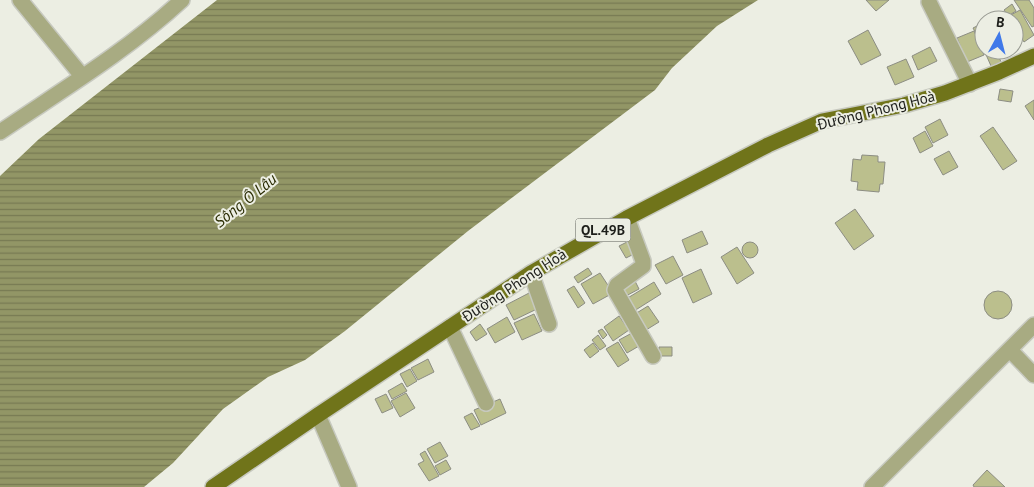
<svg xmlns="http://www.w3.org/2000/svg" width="1034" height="487" viewBox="0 0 1034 487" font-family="'PT Sans',sans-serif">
<defs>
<pattern id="water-rules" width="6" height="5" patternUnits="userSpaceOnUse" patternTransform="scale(1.25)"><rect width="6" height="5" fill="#929666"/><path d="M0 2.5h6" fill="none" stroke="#777a53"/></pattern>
</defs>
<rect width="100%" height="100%" fill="#eceee3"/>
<path fill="url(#water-rules)" d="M217,0H758L717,26L672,68L655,90L468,231L345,331L305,360L268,377L223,409L173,463L144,487H0V176L39,139Z"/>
<path fill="#bbbf8d" stroke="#8c8d83" d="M866,0H889L876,11Z
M1014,0H1029L1034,8V26L1032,27Z
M1012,4L1016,11L1008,16L1004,10Z
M1020,10L1034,35L1024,42L1014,25V20H1011L1009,16Z
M981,24L984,30V39L980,41L973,28Z
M868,30L881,55L861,65L848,41Z
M974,31L984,55L967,62L957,38Z
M930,47L937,61L918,70L912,56Z
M984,50H996L1001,62L991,66Z
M906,59L914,77L895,85L887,67Z
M1000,89L1013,91L1011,102L998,100Z
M1034,100V120L1025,106Z
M940,119L948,135L933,143L925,127Z
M993,127L1017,161L1003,170L980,136Z
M925,131L933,146L920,153L913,138Z
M949,151L958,167L943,175L934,159Z
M862,155L878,156V162H885L883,184H880L879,192L857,190L858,182L851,181L853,159L861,160Z
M855,209L874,236L854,250L835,223Z
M702,231L708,244L687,253L682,240Z
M631,240L638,252L626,258L619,246Z
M742 250a8 8 0 1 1 16 0a8 8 0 1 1-16 0Z
M737,247L754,273L737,284L721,257Z
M673,256L683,275L666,284L655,265Z
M588,268L592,274L578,283L574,277Z
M701,269L712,294L693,303L682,278Z
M600,273L613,293L593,304L581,284Z
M635,281L639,289L624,297L620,290Z
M654,282L661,294L634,311L626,299Z
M574,286L585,303L578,308L567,290Z
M984 305a14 14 0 1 1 28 0a14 14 0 1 1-28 0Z
M531,292L539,308L514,320L506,305Z
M648,306L659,322L646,330L635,314Z
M534,314L542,331L522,340L514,323Z
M619,316L629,330L613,341L604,327Z
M507,317L515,332L495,343L487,329Z
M480,324L487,334L476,341L470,332Z
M602,329L607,335L603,339L598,331Z
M632,333L639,346L627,353L619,340Z
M598,335L606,346L600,350L592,340Z
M618,342L629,360L618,367L606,349Z
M593,343L599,351L590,358L584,350Z
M659,347H672V356H659Z
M428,359L434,372L418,380L411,368Z
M410,369L417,381L407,387L400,374Z
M402,383L407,391L392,399L388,391Z
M406,393L415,408L400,417L391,401Z
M386,394L393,408L382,413L375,399Z
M500,399L506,413L481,425L474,410Z
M472,413L480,426L471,430L464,417Z
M440,442L448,456L435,463L427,449Z
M425,451L439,476L429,481L418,464L424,461L420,454Z
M446,460L451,469L440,475L435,466Z
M987,470L1005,487H974L973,485Z"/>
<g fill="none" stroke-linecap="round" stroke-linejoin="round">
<g stroke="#c7c9bf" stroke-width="18">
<path id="minor" d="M20,0L82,76
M929,2L970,84
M0,132C62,90 127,51 182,0
M627,218L643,261V266L617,285L615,290L653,356
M531,273L549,324
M450,327L486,403
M1010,350L1034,375
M318,415L349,487
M872,487L1034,325"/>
</g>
<g stroke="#c7c9bf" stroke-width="18">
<path id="major" d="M213,487L318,415L531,273L627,218L768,145L822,121L904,105L945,93L999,72L1034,56"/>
</g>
<use href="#minor" stroke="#a8ab82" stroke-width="15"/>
<use href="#major" stroke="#70741a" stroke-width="15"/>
</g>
<g text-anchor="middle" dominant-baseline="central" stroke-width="4" stroke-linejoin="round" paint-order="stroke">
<rect fill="#eceee3" stroke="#5b5c56" stroke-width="1" x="575.5" y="218.5" width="55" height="23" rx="4"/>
<g font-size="14" font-weight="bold" fill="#1d1e1a">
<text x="603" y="230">QL.49B</text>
</g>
<g font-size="15" fill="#1d1e1a" stroke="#eceee3">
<text transform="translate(876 110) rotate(-14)">Đường Phong Hoà</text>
<text transform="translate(514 285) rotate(-33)">Đường Phong Hoà</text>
</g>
<g font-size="16" font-style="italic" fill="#2a2c03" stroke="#eceee3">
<text transform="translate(245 200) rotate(-39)">Sông Ô Lâu</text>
</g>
</g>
<g transform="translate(999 35) rotate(7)"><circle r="24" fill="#eceee3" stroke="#999b93"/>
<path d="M0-4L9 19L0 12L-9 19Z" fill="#4079e9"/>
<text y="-8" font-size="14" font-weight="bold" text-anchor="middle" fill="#1d1e1a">B</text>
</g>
</svg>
